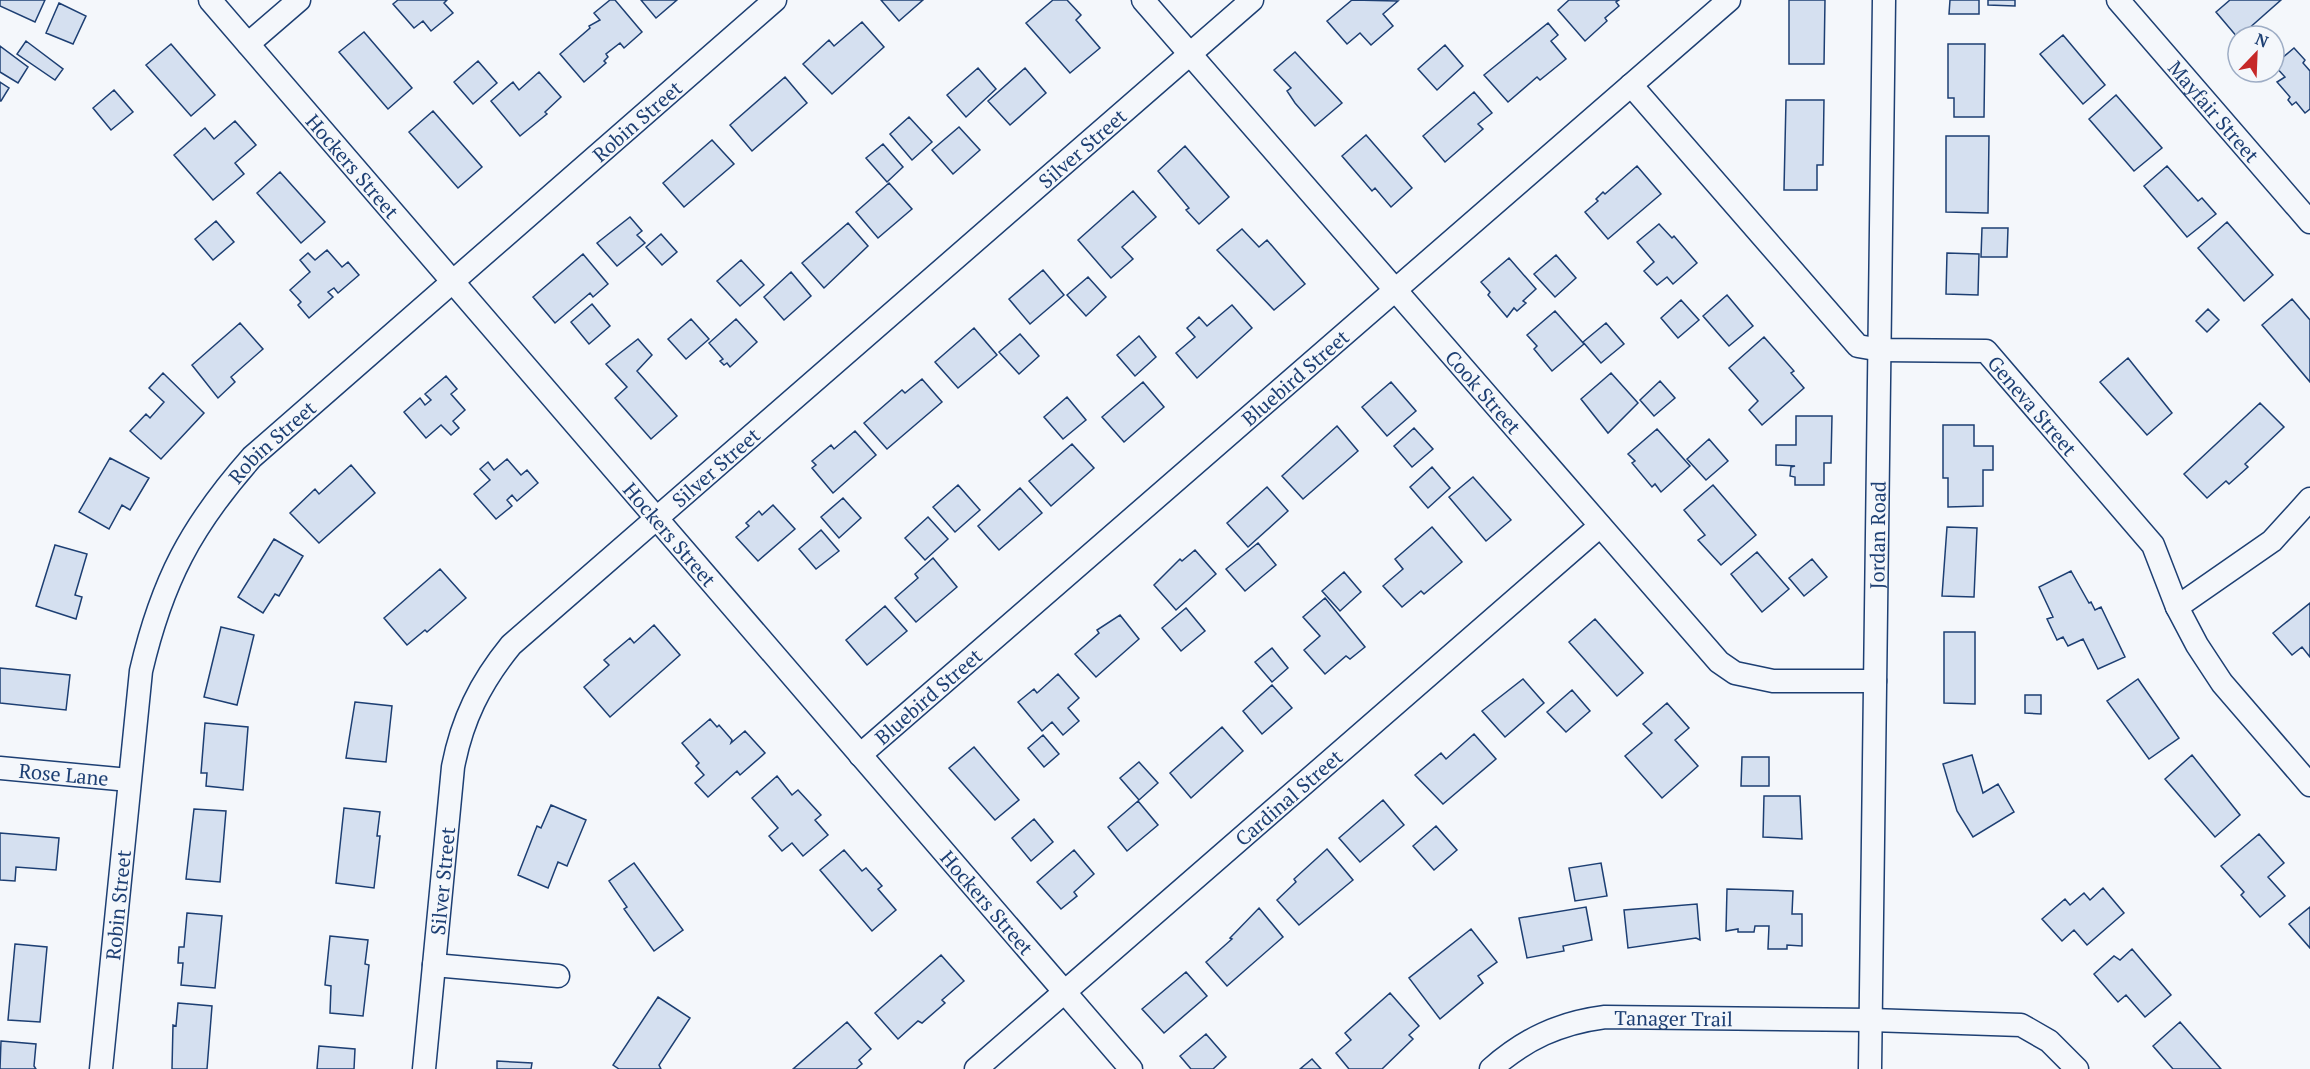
<svg xmlns="http://www.w3.org/2000/svg" width="2310" height="1069" viewBox="0 0 2310 1069" font-family="'PT Serif',serif">
<rect width="100%" height="100%" fill="#f4f7fb"/>
<path fill="#d5e0f0" stroke="#1d3f73" stroke-width="1.5" d="M0,0H45L35,22L0,6Z
M398,0H447L444,3L453,13L431,31L423,21L414,28L393,4Z
M610,0H615L642,32L624,48L620,43L606,54L608,57L604,61L606,63L584,82L560,54L590,28L589,26L600,20L594,13Z
M641,0H677L656,18Z
M881,0H923L899,21Z
M1053,0H1067L1081,15L1076,20L1100,48L1070,73L1026,23Z
M1352,0L1398,1L1383,14L1393,26L1371,45L1360,33L1347,44L1327,21Z
M1569,0H1619L1616,2L1619,6L1605,18L1607,21L1585,41L1558,10Z
M1789,0H1825L1824,64H1789Z
M1950,0H1979V14H1949Z
M1988,0H2015V6L1988,5Z
M2230,0H2281L2238,38L2216,12Z
M59,3L86,16L73,44L46,33Z
M862,22L884,47L832,94L803,64L829,40L834,46Z
M1548,23L1558,35L1551,41L1566,59L1540,80L1537,77L1508,102L1484,75Z
M364,32L412,88L388,109L339,52Z
M2063,35L2105,85L2083,104L2040,54Z
M26,41L63,69L55,80L17,54Z
M171,44L215,95L191,116L146,65Z
M1948,44H1985L1984,117H1954V98H1948Z
M1445,45L1463,66L1437,90L1418,69Z
M0,46L28,67L18,83L0,72Z
M2294,48L2305,60L2303,63L2310,71V109L2305,113L2296,102L2292,105L2288,100L2290,97L2277,82L2285,77L2274,65Z
M1295,52L1342,103L1315,126L1295,103L1287,91L1291,88L1274,70Z
M478,61L497,83L473,104L454,82Z
M978,68L996,89L966,117L947,95Z
M1025,68L1046,93L1010,125L988,101Z
M539,72L561,97L545,112L547,114L520,136L491,101L513,82L519,90Z
M785,77L807,103L752,151L730,125Z
M0,82L9,88L1,101H0Z
M114,90L133,112L111,130L93,108Z
M1474,92L1492,113L1478,124L1483,129L1445,162L1423,136Z
M2116,95L2162,148L2134,171L2089,119Z
M1786,100H1824L1823,165H1817V190H1784Z
M433,111L482,167L458,188L409,132Z
M909,117L932,142L912,160L890,134Z
M235,121L256,145L235,163L244,174L213,200L174,155L205,128L214,139Z
M959,127L980,150L953,174L932,150Z
M1366,135L1412,188L1391,207L1375,188L1372,191L1342,156Z
M1946,136H1989L1988,213L1946,212Z
M712,140L734,164L684,207L663,183Z
M883,144L903,167L887,182L866,158Z
M1185,146L1229,197L1199,224L1186,210L1189,208L1158,171Z
M1637,166L1661,194L1608,239L1585,212L1598,201L1596,199L1603,192L1605,194Z
M2167,166L2198,201L2202,198L2216,214L2187,237L2144,186Z
M280,172L325,222L301,243L257,193Z
M889,183L912,209L878,238L856,212Z
M1133,191L1156,217L1122,247L1133,259L1111,278L1078,240Z
M630,217L642,231L637,235L645,243L617,266L597,243Z
M216,221L234,242L213,260L195,239Z
M2227,222L2273,275L2244,301L2198,248Z
M848,223L868,246L824,288L802,263Z
M1659,224L1672,238L1674,236L1697,263L1673,284L1667,277L1657,285L1644,271L1654,262L1637,242Z
M1982,228H2008L2007,257H1981Z
M1242,229L1259,247L1267,240L1305,284L1274,310L1217,250Z
M661,234L677,252L662,265L646,247Z
M327,250L342,267L348,262L359,275L338,293L334,288L328,292L333,297L309,318L298,305L301,302L290,290L310,272L300,260L308,253L315,260Z
M1947,253L1979,254L1978,295L1946,294Z
M583,254L608,284L593,297L590,293L555,323L533,297Z
M1556,255L1576,278L1555,297L1534,274Z
M1509,258L1536,289L1523,301L1526,303L1517,311L1514,308L1507,317L1488,295L1490,292L1481,282Z
M741,260L764,285L740,306L717,281Z
M1043,270L1064,295L1030,324L1009,299Z
M791,272L811,296L784,320L764,297Z
M1088,277L1106,297L1086,316L1067,295Z
M1727,295L1753,326L1729,346L1703,316Z
M2292,299L2310,320V382L2262,325Z
M1681,300L1699,320L1678,338L1661,318Z
M592,304L610,326L589,344L571,322Z
M1232,305L1252,328L1197,378L1176,353L1195,337L1187,328L1199,317L1207,326Z
M2208,309L2219,320L2207,332L2196,321Z
M1555,311L1584,344L1552,371L1534,349L1537,346L1527,335Z
M691,319L709,339L686,359L668,339Z
M736,319L757,342L730,367L727,363L724,365L720,361L723,359L709,343Z
M240,323L263,349L231,377L235,382L218,398L192,365Z
M1606,323L1624,344L1601,363L1583,342Z
M974,328L997,355L958,388L935,362Z
M1020,334L1039,356L1019,374L999,352Z
M1139,336L1156,357L1135,376L1117,355Z
M1764,337L1794,371L1791,373L1804,388L1762,425L1749,410L1758,401L1729,368Z
M638,339L652,355L637,371L677,416L651,439L615,398L627,387L606,364Z
M2128,358L2172,413L2147,435L2100,382Z
M163,373L204,413L161,459L130,431L146,414L150,418L164,402L149,388Z
M1611,373L1638,403L1608,433L1581,399Z
M446,376L457,389L451,394L465,410L453,421L459,428L451,435L441,425L426,438L404,412L420,398L425,405L431,400L425,394Z
M922,379L942,402L887,449L864,423L902,390L905,393Z
M1660,381L1675,398L1654,416L1640,400Z
M1143,382L1164,407L1124,442L1102,417Z
M1391,382L1416,411L1387,436L1362,407Z
M1067,397L1086,420L1063,439L1044,417Z
M2260,403L2284,427L2245,464L2248,467L2229,484L2226,481L2207,498L2184,474Z
M1796,416H1832L1831,463H1824V485H1795V477L1790,476L1791,467L1795,466L1776,465V445H1796Z
M1943,425H1974V446H1993V470H1983V506L1948,507V478H1943Z
M1337,426L1358,451L1303,499L1282,476Z
M1414,428L1433,449L1412,467L1394,446Z
M1657,429L1690,466L1661,492L1655,484L1652,487L1632,463L1635,461L1628,454Z
M855,431L876,455L833,493L812,468L816,465L812,461L831,445L834,449Z
M1709,439L1728,461L1706,480L1687,459Z
M1072,444L1094,468L1051,506L1029,481Z
M110,458L149,478L130,510L122,505L109,529L79,512Z
M507,459L521,475L527,470L538,483L517,501L512,495L507,500L512,506L496,519L474,494L490,480L480,469L488,462L494,470Z
M351,465L375,493L319,543L290,513L315,489L319,494Z
M1432,467L1450,488L1428,508L1410,487Z
M1473,477L1511,520L1486,541L1449,497Z
M958,485L980,510L955,532L933,507Z
M1713,485L1756,535L1721,565L1698,540L1705,535L1684,510Z
M1267,487L1288,511L1248,547L1227,523Z
M1020,488L1042,513L999,550L978,526Z
M843,498L861,518L839,538L821,517Z
M773,505L795,529L758,561L736,537L749,526L746,523L759,511L762,515Z
M928,517L948,539L925,560L905,538Z
M1432,527L1462,562L1424,594L1421,591L1402,607L1383,586L1403,569L1395,559Z
M1947,527L1977,528L1974,597L1942,596Z
M821,530L839,551L816,569L799,549Z
M274,539L303,556L279,596L275,594L263,613L238,597Z
M1258,543L1276,565L1245,591L1226,569Z
M55,545L87,554L75,595L82,597L76,619L36,606Z
M1195,550L1216,574L1176,610L1154,585L1180,559L1182,561Z
M1757,552L1789,589L1762,612L1731,574Z
M933,558L957,587L916,622L895,598L918,578L915,574Z
M1812,559L1827,577L1804,596L1789,578Z
M440,569L466,598L427,632L425,630L407,645L384,618Z
M2071,571L2089,603L2091,602L2095,610L2101,607L2125,657L2098,669L2083,639L2068,646L2063,637L2057,640L2047,619L2053,617L2039,587Z
M1344,572L1361,592L1340,611L1322,591Z
M1325,598L1365,647L1350,659L1346,656L1325,674L1304,650L1320,636L1303,617Z
M2310,603V657L2302,647L2292,655L2273,633Z
M885,606L907,631L867,665L846,640Z
M1186,608L1205,631L1181,651L1162,628Z
M1120,615L1139,639L1096,677L1075,654L1099,633L1097,630Z
M1595,619L1643,673L1617,696L1569,642Z
M654,625L680,655L610,717L584,687L609,665L604,660L630,638L634,643Z
M221,627L254,635L237,705L204,697Z
M1944,632H1975V704L1944,703Z
M1272,648L1288,668L1272,682L1255,662Z
M0,668L70,675L66,710L0,703Z
M1058,674L1079,698L1068,708L1079,721L1063,735L1052,722L1042,731L1018,702L1034,689L1037,693Z
M1523,679L1544,703L1505,737L1482,711Z
M2138,679L2179,738L2149,759L2107,701Z
M1272,685L1292,708L1262,734L1243,711Z
M1572,690L1590,711L1566,732L1547,712Z
M2025,695H2041V714L2025,713Z
M355,702L392,706L386,762L346,758Z
M1667,703L1689,728L1675,740L1698,766L1662,798L1625,756L1652,733L1643,724Z
M710,719L717,727L719,725L732,740L731,743L745,731L765,753L740,775L737,771L708,797L695,783L704,775L696,766L699,763L682,743Z
M205,723L248,727L243,790L206,786L207,773H201Z
M1222,727L1243,751L1191,798L1170,773Z
M1474,734L1496,759L1443,804L1415,775L1441,753L1446,759Z
M1043,735L1059,754L1044,767L1028,748Z
M974,747L1019,800L995,820L949,768Z
M1972,755L1983,793L1998,784L2014,812L1973,837L1957,811L1943,764Z
M2192,755L2240,815L2215,837L2165,779Z
M1742,757H1769V786H1741Z
M1139,762L1158,783L1139,800L1120,778Z
M777,776L792,795L798,790L821,815L815,820L828,835L803,856L792,843L782,851L769,836L778,828L752,798Z
M1764,796H1800L1802,839L1763,837Z
M1383,800L1404,825L1360,862L1339,838Z
M1138,801L1158,825L1127,851L1108,827Z
M551,805L586,820L567,866L558,862L548,888L518,875L537,826L541,828Z
M344,808L380,812L377,836H380L374,888L336,883Z
M194,809L226,811L220,882L186,879Z
M1034,819L1053,842L1031,861L1012,838Z
M1436,826L1457,850L1434,870L1413,846Z
M0,833L59,838L56,870L16,867L15,881L0,880Z
M2259,834L2284,863L2268,877L2285,896L2260,917L2241,895L2244,892L2221,866Z
M1327,849L1353,880L1299,925L1277,900L1296,882L1294,879Z
M844,850L862,871L866,868L882,886L878,889L896,910L872,931L820,870Z
M1074,850L1094,874L1074,892L1077,896L1061,909L1037,882Z
M634,863L683,930L654,951L624,909L627,907L609,881Z
M1601,863L1607,896L1575,901L1569,868Z
M2103,888L2124,913L2087,945L2074,930L2062,941L2042,919L2065,899L2070,905L2084,893L2090,900Z
M1727,889L1793,891L1792,914H1802V946L1787,945V949H1768L1769,926H1755L1754,932H1738V929L1726,931Z
M1697,904L1700,940L1696,938L1628,948L1624,910Z
M1586,907L1592,940L1563,946L1564,951L1527,958L1519,918Z
M2310,907V948L2289,924Z
M1259,908L1283,937L1227,986L1206,962L1232,939L1230,938Z
M187,913L222,916L215,988L181,985L183,963H178L179,947H184Z
M1471,929L1497,962L1478,976L1483,983L1440,1019L1409,978Z
M330,936L368,940L365,964L369,965L363,1016L330,1013L331,986L325,985Z
M15,944L47,947L40,1022L8,1020Z
M2132,949L2171,995L2145,1017L2126,995L2118,1002L2094,974L2114,956L2120,960Z
M941,955L964,981L942,1000L945,1003L922,1023L918,1021L898,1039L875,1013Z
M1186,972L1207,996L1164,1033L1142,1009Z
M1390,993L1419,1026L1409,1035L1413,1039L1382,1069H1349L1336,1053L1351,1040L1345,1033Z
M658,997L690,1018L659,1065L661,1069H619L613,1065Z
M178,1003L212,1006L207,1069H172L173,1025L176,1026Z
M847,1022L871,1049L859,1060L862,1064L856,1069H793Z
M2180,1022L2221,1069H2173L2153,1046Z
M1206,1034L1226,1057L1213,1069H1191L1180,1056Z
M1,1041L36,1044L34,1066L36,1069H0Z
M319,1046L355,1049L354,1069H317Z
M1312,1059L1321,1069H1300Z
M497,1061L532,1063L531,1069H497Z"/>
<g fill="none" stroke-linecap="round" stroke-linejoin="round">
<g stroke="#1d3f73" stroke-width="25">
<g id="minor">
<path id="s1" d="M210,0L1131,1069"/>
<path id="s2" d="M1143,0L1719,662L1735,673L1773,681H1875"/>
<path id="s3" d="M2118,0L2310,222"/>
<path d="M248,44L299,0"/>
<path id="s4" d="M1631,85L1858,346L1881,350L1986,351L2153,545L2177,607L2197,645L2222,683L2310,785"/>
<path d="M2177,607L2272,541L2310,499"/>
<path id="s5" d="M860,755L1729,0"/>
<path id="s6" d="M0,768L129,780"/>
<path d="M434,965L558,976"/>
<path id="s7" d="M101,1069L141,671C162,581 191,526 252,457L775,0"/>
<path id="s8" d="M424,1069L453,767C462,720 480,683 511,645L1252,0"/>
<path id="s9" d="M976,1069L1600,526"/>
<path id="s10" d="M1491,1069C1525,1039 1559,1023 1605,1017L1871,1020L2021,1025L2049,1041L2077,1069"/>
<path id="s11" d="M1870,1069L1884,0"/>
</g>
</g>
<use href="#minor" stroke="#f4f7fb" stroke-width="22"/>
</g>
<g text-anchor="middle" dominant-baseline="central" stroke-width="4.5" stroke-linejoin="round" paint-order="stroke">
<g font-size="20" fill="#1d3f73" stroke="#f4f7fb">
<text stroke="none"><textPath href="#s3" startOffset="147">Mayfair Street</textPath></text>
<text stroke="none"><textPath href="#s7" startOffset="1155">Robin Street</textPath></text>
<text stroke="none"><textPath href="#s8" startOffset="1197">Silver Street</textPath></text>
<text stroke="none"><textPath href="#s1" startOffset="219">Hockers Street</textPath></text>
<text stroke="none"><textPath href="#s5" startOffset="576">Bluebird Street</textPath></text>
<text stroke="none"><textPath href="#s2" startOffset="519">Cook Street</textPath></text>
<text stroke="none"><textPath href="#s4" startOffset="546">Geneva Street</textPath></text>
<text stroke="none"><textPath href="#s7" startOffset="669">Robin Street</textPath></text>
<text stroke="none"><textPath href="#s8" startOffset="711">Silver Street</textPath></text>
<text stroke="none"><textPath href="#s11" startOffset="534">Jordan Road</textPath></text>
<text stroke="none"><textPath href="#s1" startOffset="705">Hockers Street</textPath></text>
<text stroke="none"><textPath href="#s5" startOffset="90">Bluebird Street</textPath></text>
<text stroke="none"><textPath href="#s6" startOffset="64">Rose Lane</textPath></text>
<text stroke="none"><textPath href="#s9" startOffset="414">Cardinal Street</textPath></text>
<text stroke="none"><textPath href="#s8" startOffset="189">Silver Street</textPath></text>
<text stroke="none"><textPath href="#s1" startOffset="1191">Hockers Street</textPath></text>
<text stroke="none"><textPath href="#s7" startOffset="165">Robin Street</textPath></text>
<text stroke="none"><textPath href="#s10" startOffset="196">Tanager Trail</textPath></text>
</g>
</g>
<g transform="translate(2256 54) rotate(23)"><circle r="28" fill="#f4f7fb" stroke="#9eadc5" stroke-width="1.5"/>
<path d="M0-4.5L10 22L0 15L-10 22Z" fill="#c62828"/>
<text y="-9" font-size="16" font-weight="bold" text-anchor="middle" fill="#1d3f73">N</text>
</g>
</svg>
